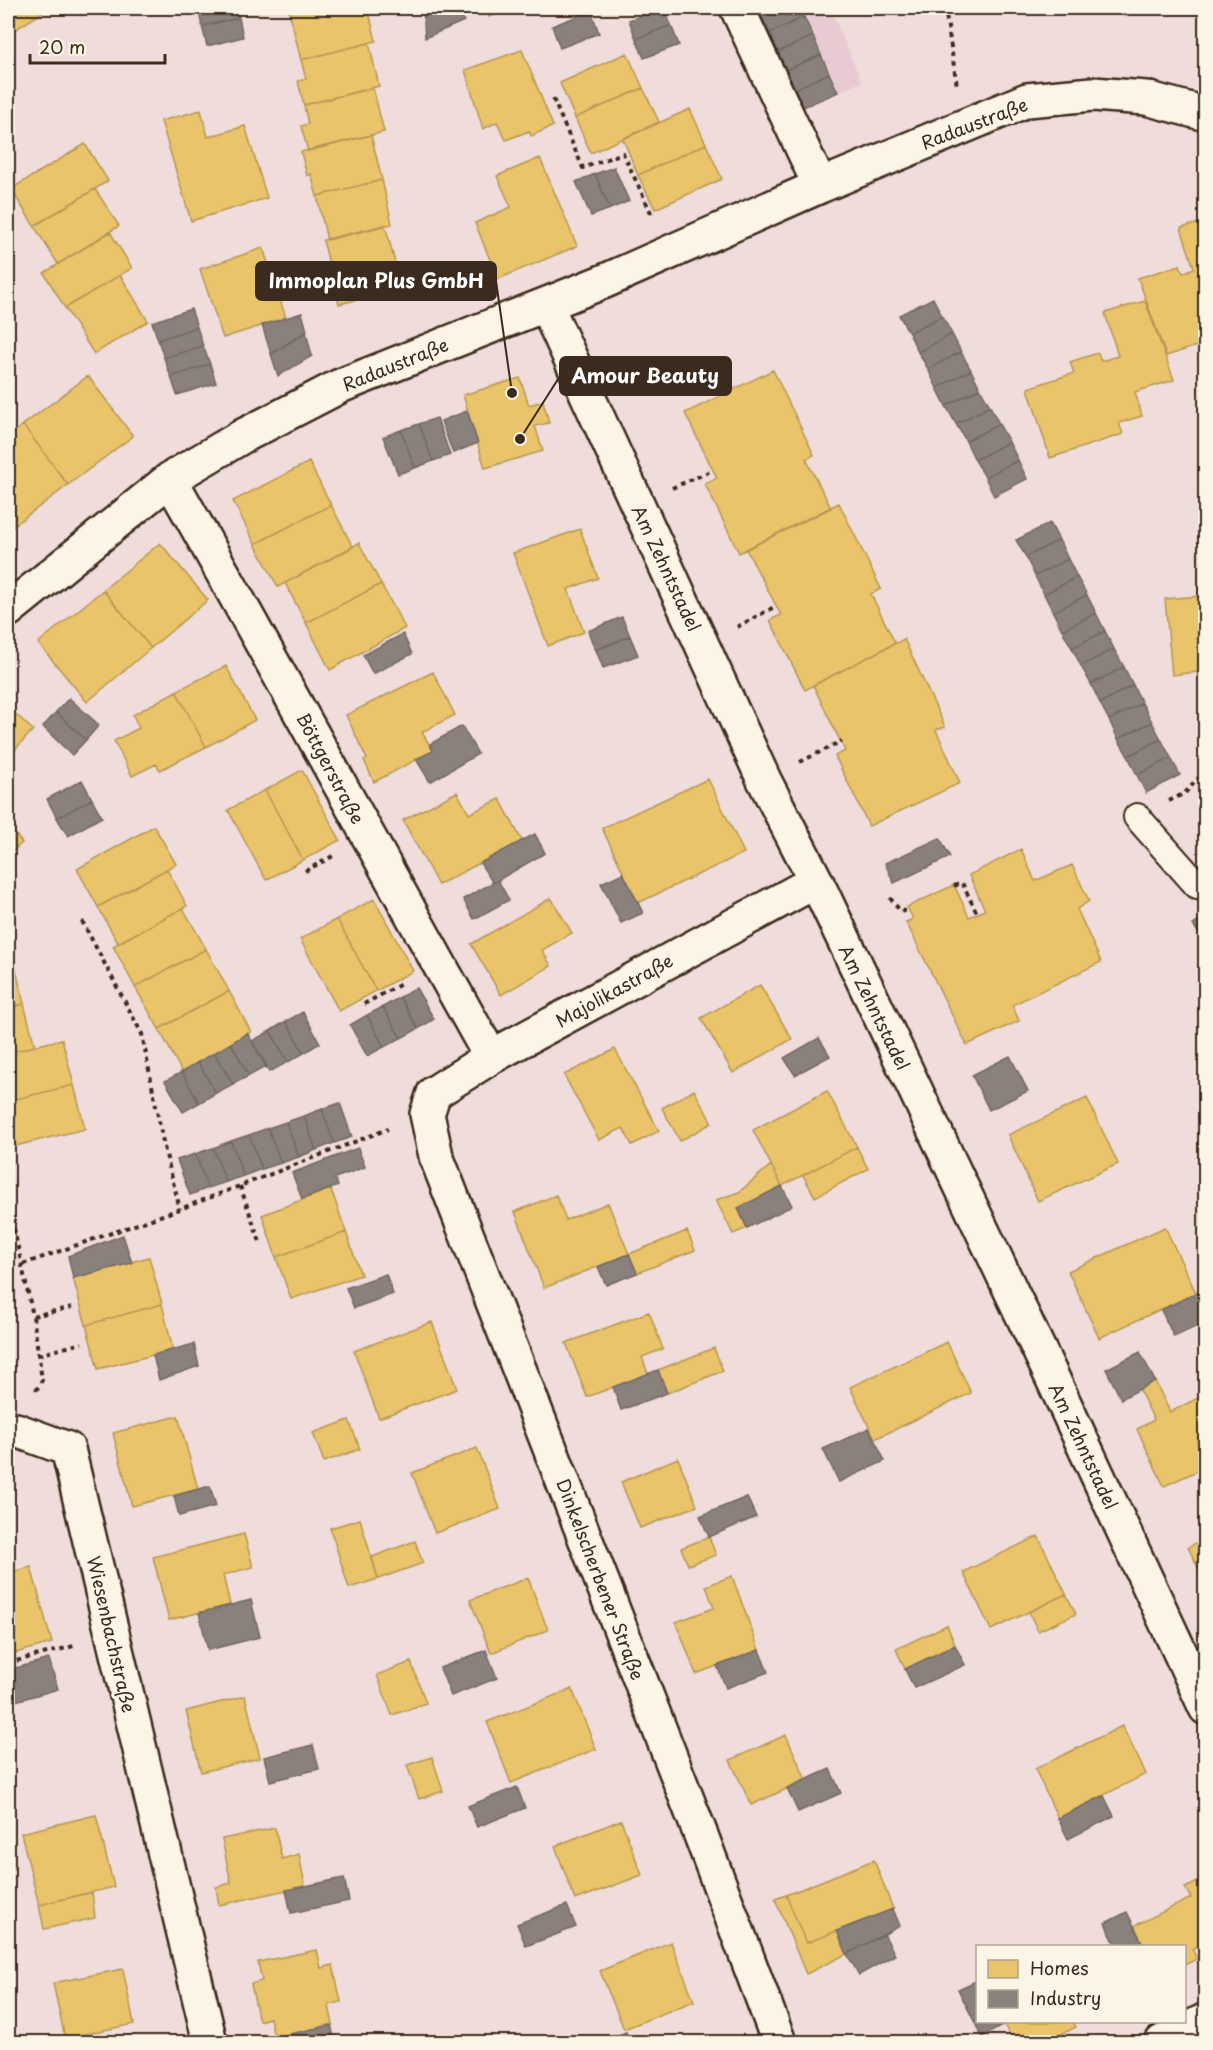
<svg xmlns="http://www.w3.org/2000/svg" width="1213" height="2050" viewBox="0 0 1213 2050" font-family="'Playpen Sans',sans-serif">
<rect width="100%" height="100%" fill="#f0dcda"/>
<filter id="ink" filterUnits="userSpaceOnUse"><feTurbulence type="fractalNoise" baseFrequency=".0167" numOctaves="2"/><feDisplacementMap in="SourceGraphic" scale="12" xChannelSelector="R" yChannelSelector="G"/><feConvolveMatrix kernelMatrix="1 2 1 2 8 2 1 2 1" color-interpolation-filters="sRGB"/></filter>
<g filter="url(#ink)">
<path fill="#e8cbd2" d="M758,8H830L862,82L803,107Z"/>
<path fill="#e9c46a" stroke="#b59653" stroke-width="1.5" d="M8,8H39L42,13L8,34Z
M302,8H368L376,41L301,60L289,11Z
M485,8H510L489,17Z
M369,43L379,86L304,105L298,81L306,79L301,60Z
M522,50L553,126L531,136L529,131L506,140L497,122L483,129L465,70Z
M627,53L643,88L575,118L560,83Z
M373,88L384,132L308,151L301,126L308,124L304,105Z
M643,88L659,122L591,153L575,118Z
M690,109L706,144L638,175L623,139Z
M201,110L208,137L245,126L267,198L191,221L161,121Z
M371,135L382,180L317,196L311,174L307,176L301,152Z
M85,144L108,181L34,226L11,189Z
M706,144L722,179L655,209L638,175Z
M540,158L577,246L498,279L475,223L511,207L497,176Z
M382,180L392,224L327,240L317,196Z
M95,189L119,226L58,264L34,226Z
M1206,221V343L1166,356L1138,278L1180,265L1183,273L1194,268L1181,228Z
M385,225L402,289L339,304L323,240Z
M110,232L132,268L65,308L44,273Z
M263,248L286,318L223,338L200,269Z
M120,275L148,321L94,354L65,308Z
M1145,301L1174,380L1135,392L1142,416L1119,423L1123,434L1050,458L1028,388L1074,373L1070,362L1098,353L1101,361L1118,356L1105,313Z
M773,370L814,455L806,459L831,508L739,553L705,484L717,478L685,413Z
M88,376L133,436L68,485L23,425Z
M520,378L529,405L543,401L549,423L535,426L543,451L485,468L463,395Z
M23,425L68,485L8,530V437Z
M309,462L331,505L255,544L233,501Z
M839,503L881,589L871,594L895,643L805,690L770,620L781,615L746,549Z
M331,505L353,547L278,587L255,544Z
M580,529L598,578L568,589L584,632L548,646L513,553Z
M160,543L208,600L151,648L103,590Z
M359,543L381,584L306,623L285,583Z
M381,584L405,628L330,670L306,623Z
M1206,586V671L1172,675L1165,599L1200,596L1199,587Z
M103,590L151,648L87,702L38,643Z
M904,639L945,727L936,730L960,783L869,826L835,756L845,751L813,685Z
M226,666L255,720L206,747L176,691Z
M433,672L455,715L422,732L433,751L374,782L364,760L367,759L346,715Z
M176,691L206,747L160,770L156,764L132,776L114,741L139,728L133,715Z
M8,707L33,730L8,757Z
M302,770L340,840L303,860L265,790Z
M708,779L744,853L638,903L602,828Z
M265,790L303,860L266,880L228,810Z
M457,792L469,814L500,799L522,841L438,885L403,820Z
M8,824L22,843L8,855Z
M154,826L176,864L98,907L77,869Z
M1021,849L1035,881L1072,865L1089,901L1077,909L1101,962L1012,1005L1019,1021L967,1045L906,922L913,919L907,907L954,885L969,917L985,910L969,875Z
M167,869L187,906L118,943L98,907Z
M551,898L572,933L542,950L551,966L501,995L471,944Z
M374,899L413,971L376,991L337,919Z
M183,908L206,949L135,987L113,946Z
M337,919L376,991L339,1011L300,939Z
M8,935L14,961L8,963Z
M206,949L229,991L159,1029L135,987Z
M14,961L24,1004L8,1008V963Z
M760,985L792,1039L733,1073L701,1018Z
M229,991L251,1032L182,1072L159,1029Z
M24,1004L35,1046L8,1053V1008Z
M62,1039L74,1085L8,1101V1053Z
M615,1049L659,1131L632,1145L623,1128L599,1140L564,1075Z
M74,1085L85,1129L11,1147L8,1133V1101Z
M694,1090L712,1123L680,1141L662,1108Z
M827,1091L857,1147L782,1186L753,1130Z
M1087,1098L1118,1164L1038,1201L1008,1135Z
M857,1147L868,1169L815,1197L803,1175Z
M771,1165L782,1186L738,1208L747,1228L733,1234L716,1200L739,1192Z
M331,1189L346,1232L276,1257L262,1215Z
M556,1195L566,1220L608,1203L629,1254L544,1288L515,1212Z
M1165,1227L1196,1293L1099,1338L1068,1271Z
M687,1231L695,1250L637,1273L629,1254Z
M346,1232L361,1275L291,1299L276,1257Z
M149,1257L162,1304L86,1325L73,1278Z
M162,1304L173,1350L98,1369L86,1325Z
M649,1312L663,1349L642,1357L648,1374L587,1397L566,1343Z
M432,1322L457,1389L379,1418L354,1351Z
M947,1342L971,1393L875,1439L850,1387Z
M714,1348L723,1371L667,1393L658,1370Z
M1155,1381L1170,1412L1206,1394V1467L1164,1486L1137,1429L1154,1420L1139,1389Z
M178,1416L198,1489L132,1506L113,1433Z
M349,1420L360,1449L324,1462L313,1433Z
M477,1448L500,1509L435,1533L412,1473Z
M678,1458L697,1506L640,1528L621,1482Z
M360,1519L378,1579L349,1588L330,1528Z
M244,1534L253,1567L223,1575L230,1605L169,1620L153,1557Z
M1038,1536L1066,1594L991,1630L963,1572Z
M709,1537L716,1555L688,1565L681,1548Z
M1206,1538V1584L1188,1547Z
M415,1541L423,1563L378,1579L372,1557Z
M31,1567L52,1643L8,1655V1573Z
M732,1576L759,1650L696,1674L676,1622L714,1608L706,1586Z
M528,1578L548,1630L491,1653L470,1600Z
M1066,1594L1076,1614L1038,1631L1029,1612Z
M947,1625L955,1645L905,1669L896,1649Z
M411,1662L426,1703L392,1715L377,1675Z
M572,1689L596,1749L511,1783L487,1722Z
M245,1696L260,1758L201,1772L186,1711Z
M1122,1726L1146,1774L1058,1818L1035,1769Z
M786,1735L806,1780L751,1805L730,1760Z
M432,1757L443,1791L419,1799L407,1765Z
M96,1815L114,1887L39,1905L21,1833Z
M621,1820L642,1875L575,1900L555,1846Z
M275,1828L282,1859L299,1854L305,1886L219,1905L216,1887L231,1883L222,1839Z
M874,1860L893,1909L806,1943L786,1895Z
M1206,1878V1942L1192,1949L1197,1959L1184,1965V1946H1144L1134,1926L1191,1898L1185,1888Z
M92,1892L95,1918L44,1929L39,1905Z
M786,1895L806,1943L837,1931L847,1954L806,1974L775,1899Z
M671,1942L694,2001L624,2029L600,1971Z
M317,1950L321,1968L333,1965L341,2002L329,2005L333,2025L274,2038L270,2018L259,2021L251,1984L262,1981L258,1962Z
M123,1969L134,2024L65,2038L53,1983Z
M1003,2022H1073L1076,2027L1046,2042H1013Z"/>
<path fill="#8a817c" stroke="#726760" stroke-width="1.5" d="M105,8H132L107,15Z
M198,8H236L239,18L202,26Z
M423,8H458L464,21L425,38Z
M664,8L671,25L636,39L629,20Z
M758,8H777L761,14Z
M777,8H799L804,17L770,33L761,14Z
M591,11L599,33L560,48L552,26Z
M804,17L813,36L778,52L770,33Z
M239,18L243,37L207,46L202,26Z
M671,25L679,45L644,58L636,39Z
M813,36L821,55L786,70L778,52Z
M821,55L829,73L795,89L786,70Z
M829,73L838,92L803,107L795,89Z
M614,167L629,201L610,209L595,174Z
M595,174L610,209L591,216L576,182Z
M8,187L15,199L8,204Z
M933,298L942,316L909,333L899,315Z
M191,309L197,327L158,340L152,322Z
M302,313L307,331L271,354L262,325Z
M942,316L952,334L918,352L909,333Z
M197,327L203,346L164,358L158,340Z
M306,332L312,356L278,376L271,354Z
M952,334L961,352L928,369L918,352Z
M203,346L210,364L171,377L164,358Z
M961,352L971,370L937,388L928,369Z
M210,364L216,383L177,395L171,377Z
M971,370L980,388L946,406L937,388Z
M980,388L990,406L956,424L946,406Z
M990,406L999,424L966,441L956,424Z
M467,411L478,443L453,453L441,421Z
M437,418L450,455L433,461L419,424Z
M419,424L433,461L415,468L401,430Z
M999,424L1009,442L975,460L966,441Z
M401,430L415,468L398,474L383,437Z
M1009,442L1018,460L985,477L975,460Z
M1018,460L1027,479L994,496L985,477Z
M1050,523L1059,540L1026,557L1016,540Z
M1059,540L1068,559L1035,576L1026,557Z
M1068,559L1077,577L1044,594L1035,576Z
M1077,577L1087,595L1053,612L1044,594Z
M1087,595L1096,613L1062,630L1053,612Z
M1096,613L1105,631L1072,648L1062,630Z
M622,617L630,636L595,650L588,631Z
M1105,631L1114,649L1081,666L1072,648Z
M403,634L412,654L373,674L363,655Z
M630,636L638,655L603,668L596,650Z
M1114,649L1124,667L1091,684L1081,666Z
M1124,667L1133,685L1100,703L1091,684Z
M1133,685L1142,703L1109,720L1100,703Z
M69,698L99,725L86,740L56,712Z
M1142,703L1152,722L1118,739L1109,720Z
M56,712L86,740L72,755L43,727Z
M1152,722L1161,739L1128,756L1118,739Z
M462,726L478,754L430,782L416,759L433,751L430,744Z
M1161,739L1171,758L1137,775L1128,756Z
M1171,758L1180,775L1146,793L1137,775Z
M82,780L92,799L57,818L47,799Z
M92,799L102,817L68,836L57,818Z
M535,834L545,853L493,883L480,863Z
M940,838L950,857L894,883L885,863Z
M623,873L643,913L621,923L601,883Z
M498,880L509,900L474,919L463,899Z
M1206,917V944L1193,925Z
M416,988L434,1019L418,1029L400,997Z
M400,997L418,1029L401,1038L383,1007Z
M383,1007L401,1038L384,1047L367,1015Z
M303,1012L320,1043L304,1053L286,1021Z
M367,1015L384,1047L367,1056L350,1025Z
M286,1021L304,1053L288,1062L270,1031Z
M270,1031L288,1062L269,1072L252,1041Z
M247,1033L267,1066L249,1076L231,1043Z
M819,1038L830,1056L795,1075L784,1058Z
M231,1043L249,1076L233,1084L214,1053Z
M214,1053L233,1084L216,1093L198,1062Z
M1010,1056L1028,1091L989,1110L972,1075Z
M198,1062L216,1093L199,1103L182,1072Z
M182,1072L199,1103L183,1112L165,1081Z
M340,1103L352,1137L334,1143L322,1109Z
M322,1109L334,1143L316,1150L304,1116Z
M304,1116L316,1150L299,1157L286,1122Z
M286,1122L299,1157L281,1163L268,1128Z
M268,1128L281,1163L262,1169L249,1135Z
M249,1135L262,1169L243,1176L231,1141Z
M231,1141L243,1176L226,1182L213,1148Z
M213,1148L226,1182L208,1188L195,1154Z
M358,1148L365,1167L335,1178L338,1186L302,1199L292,1173Z
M195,1154L208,1188L190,1195L177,1160Z
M782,1186L792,1206L747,1228L738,1208Z
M123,1235L132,1263L73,1278L68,1256Z
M629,1254L637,1273L606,1285L598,1267Z
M386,1274L393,1294L354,1308L346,1288Z
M1206,1288V1322L1174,1337L1161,1310Z
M194,1344L199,1366L159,1380L153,1355Z
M1140,1352L1155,1381L1121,1399L1106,1369Z
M658,1370L667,1393L621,1410L613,1387Z
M869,1428L885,1461L839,1482L823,1449Z
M210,1486L216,1506L179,1516L174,1496Z
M747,1497L756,1517L709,1537L700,1516Z
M251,1600L260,1637L208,1650L199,1613Z
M955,1645L965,1665L914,1688L905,1669Z
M486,1650L497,1678L451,1696L440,1668Z
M759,1650L768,1672L726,1688L717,1666Z
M49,1659L58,1689L12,1702L8,1687V1670Z
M313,1745L319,1769L270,1781L264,1757Z
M830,1769L841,1793L798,1812L787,1788Z
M517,1787L525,1808L477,1827L468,1806Z
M1104,1796L1114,1816L1068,1839L1058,1818Z
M344,1878L349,1901L291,1913L286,1890Z
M567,1905L576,1927L526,1946L517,1924Z
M893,1909L900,1926L847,1954L837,1931Z
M1127,1912L1144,1946H1116L1105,1923Z
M884,1934L895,1955L859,1975L847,1954Z
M978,1980V2022H1003L1004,2025L982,2037L958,1989Z
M331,2025L335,2042H281L280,2036Z
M626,2032L631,2042H601Z"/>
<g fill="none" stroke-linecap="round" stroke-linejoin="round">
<g stroke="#3b2a1e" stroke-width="30">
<path id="lane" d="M1137,817L1197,885L1206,880"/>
</g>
<g stroke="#3b2a1e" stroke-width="38">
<path id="street" d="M737,8L820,186L1027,100L1093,94L1146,98L1206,114
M546,305L764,780L816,881L1050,1373L1206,1708
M170,479C279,671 383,865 491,1057
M8,610L170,479L243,436L340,386L605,281L820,186
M16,1430L68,1449L210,2042
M779,2042L702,1838L436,1156L427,1114L434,1093L491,1057L816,881
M1162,2042L1206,2020"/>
</g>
<path stroke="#3b2a1e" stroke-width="4" stroke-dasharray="4.5 4.5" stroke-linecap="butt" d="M945,8L957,86
M1010,8L1038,12L1039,8
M553,99L583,168L623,153L653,217
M672,488L713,470
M737,627L776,606
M800,762L842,741
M1169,801L1185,793L1206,770
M305,871L333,856
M954,886L962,883L977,913
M890,898L901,912L908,909
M82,921L142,1034L164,1147L180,1209
M364,1004L403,983
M240,1186L261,1245
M8,1202L33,1316L42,1380L34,1394
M23,1264L180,1209L388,1129
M33,1316L72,1307
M38,1355L82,1343
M8,1663L74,1646"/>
<use href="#lane" stroke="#fcf5e5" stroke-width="26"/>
<use href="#street" stroke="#fcf5e5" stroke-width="33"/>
</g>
</g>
<g text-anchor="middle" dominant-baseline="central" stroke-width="6" stroke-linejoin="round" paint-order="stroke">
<g font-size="18" fill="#3b2a1e" stroke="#fcf5e5">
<text transform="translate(974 123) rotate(-21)">Radaustraße</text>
<text transform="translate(395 364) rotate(-22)">Radaustraße</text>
<text transform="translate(667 568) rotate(65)">Am Zehntstadel</text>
<text transform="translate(331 768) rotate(62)">Böttgerstraße</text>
<text transform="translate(614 990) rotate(-29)">Majolikastraße</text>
<text transform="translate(875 1007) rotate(64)">Am Zehntstadel</text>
<text transform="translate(1084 1446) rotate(65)">Am Zehntstadel</text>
<text transform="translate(601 1579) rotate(69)">Dinkelscherbener Straße</text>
<text transform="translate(112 1634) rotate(77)">Wiesenbachstraße</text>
</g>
</g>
<path fill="none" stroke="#3b2a1e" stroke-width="2" d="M512 393L496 281M520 439L560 376"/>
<g fill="#3b2a1e" stroke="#fcf5e5" stroke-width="2">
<circle cx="512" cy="393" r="6"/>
<circle cx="520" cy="439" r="6"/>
</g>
<g fill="#3b2a1e" stroke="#3b2a1e" stroke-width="2">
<rect x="256" y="262" width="240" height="38" rx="6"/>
<rect x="560" y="357" width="171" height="38" rx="6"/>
</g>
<g font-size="20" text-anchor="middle" font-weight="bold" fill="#fff">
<text x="376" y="288">Immoplan Plus GmbH</text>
<text x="645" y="383">Amour Beauty</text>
</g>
<rect width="1213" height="2050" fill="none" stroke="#fcf5e5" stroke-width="30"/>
<rect x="15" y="15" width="1183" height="2020" fill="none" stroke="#3b2a1e" stroke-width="2" filter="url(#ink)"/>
<rect x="976" y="1945" width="210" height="78" fill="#fcf5e5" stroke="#afa495" stroke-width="1.5"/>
<rect x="988" y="1960" width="30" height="18" fill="#e9c46a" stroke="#afa495" stroke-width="1.5"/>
<text x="1030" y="1975" font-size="18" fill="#3b2a1e">Homes</text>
<rect x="988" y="1990" width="30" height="18" fill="#8a817c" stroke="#afa495" stroke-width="1.5"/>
<text x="1030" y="2005" font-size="18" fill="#3b2a1e">Industry</text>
<path d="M30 54v9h135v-9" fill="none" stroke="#3b2a1e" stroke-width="3"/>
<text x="39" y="54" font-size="18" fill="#3b2a1e" stroke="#fcf5e5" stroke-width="4.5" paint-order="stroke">20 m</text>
</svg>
